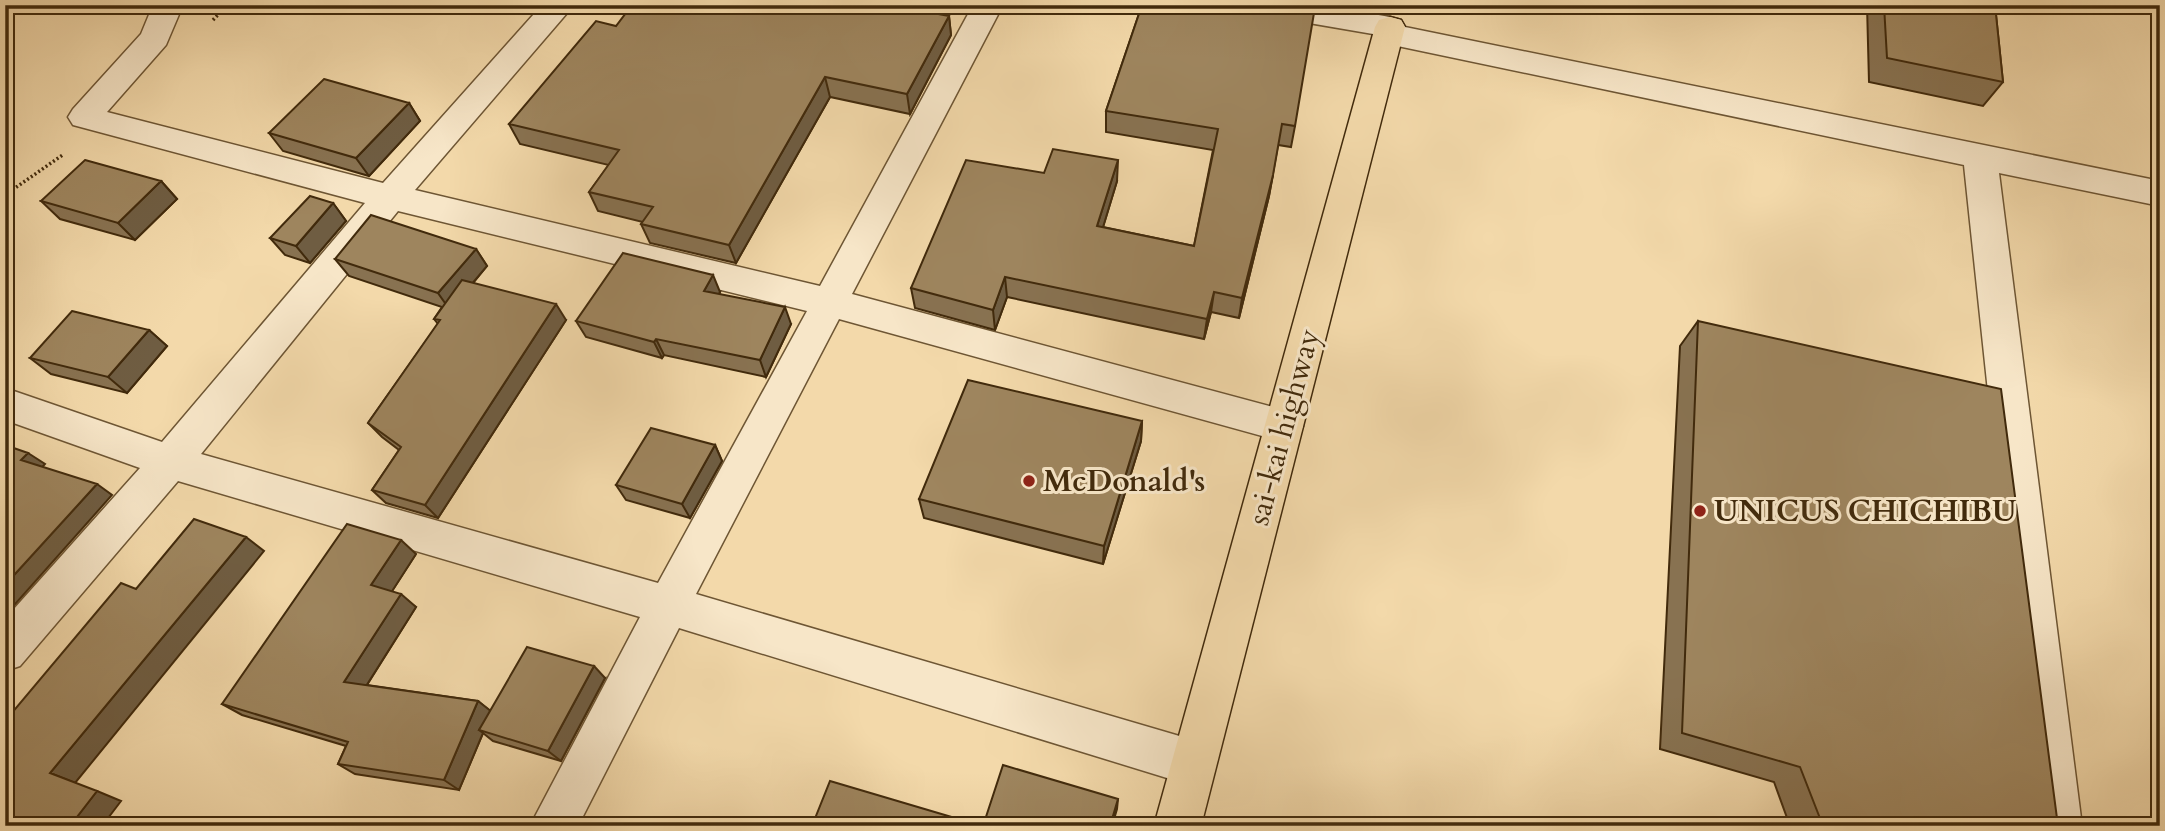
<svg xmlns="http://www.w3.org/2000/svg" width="2165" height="831" viewBox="0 0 2165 831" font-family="Cardo,serif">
<rect width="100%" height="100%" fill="#f3d9aa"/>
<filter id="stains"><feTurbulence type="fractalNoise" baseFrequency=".00286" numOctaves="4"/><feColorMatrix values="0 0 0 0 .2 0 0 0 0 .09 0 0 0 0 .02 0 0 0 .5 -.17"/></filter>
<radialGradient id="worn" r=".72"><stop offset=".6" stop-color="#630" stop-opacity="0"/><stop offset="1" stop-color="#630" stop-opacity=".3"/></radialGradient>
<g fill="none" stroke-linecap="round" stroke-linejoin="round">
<g stroke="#6e5634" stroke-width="3">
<path id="minor" d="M153,5H183L166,45L107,112L383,183L542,5H574L415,190L820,286L973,5H1003L852,294L1284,410L1298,414L1303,426L1298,438L1284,442L839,319L696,594L1193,740L1209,747L1216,763L1209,779L1193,786L679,628L578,826H530L640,617L178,481L20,666L5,671V619L140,468L5,420V388L162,442L365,203L73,125L68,117L73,109L141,34ZM398,211L807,311L658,583L201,454Z
M1247,5H1321L1390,17L1401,20L1405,27L2160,181V206L1999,173L2082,826H2034L1964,165L1388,44L1377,41L1373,34L1262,15L1251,12Z"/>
</g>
<g stroke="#412a0c" stroke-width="3">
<path id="highway" d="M1390,17L1401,20L1405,27L1201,826H1154L1375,27L1379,20Z"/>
</g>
<path stroke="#412a0c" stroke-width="3.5" stroke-dasharray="2 2.5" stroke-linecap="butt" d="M213,20L227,5
M5,195L64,154"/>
<use href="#minor" fill="#f7e6c8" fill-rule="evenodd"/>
<use href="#highway" fill="#f3d9aa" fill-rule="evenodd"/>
</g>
<path fill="#887251" stroke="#412a0c" stroke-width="2" d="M1142,5L1295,126L1291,147L1278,145L1269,196L1239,318L1211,312L1204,339L1007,297L995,330L915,308L911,288L1044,173L1117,181L1103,227L1194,246L1213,150L1106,132V111Z
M1867,5H1995L2003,82L1983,106L1869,82Z
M949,16L951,35L910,114L830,97L736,263L650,243L641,224L643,222L598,211L589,192L609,165L520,144L509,124L616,26Z
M409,103L420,121L369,176L283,151L269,133Z
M161,181L177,199L135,240L60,219L41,201Z
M333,203L346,221L310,263L285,255L270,238Z
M476,249L487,266L473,283L566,320L438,518L386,503L372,490L399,450L382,437L368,423L438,324L434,319L442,307L349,276L335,259Z
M720,292L719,294L791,324L766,377L664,355L662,358L586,337L576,321Z
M1698,321L2058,826H1790L1774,782L1660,749L1680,346Z
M149,330L167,346L127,393L51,374L30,358Z
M1142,421L1141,441L1103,564L924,518L919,499Z
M715,445L722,461L690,518L626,500L616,485Z
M416,554L392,591L416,607L367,685L478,701L490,711L605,678L561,761L493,741L483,733L459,790L355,774L338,764L346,746L242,715L222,704Z"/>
<path fill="#6f5d42" stroke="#412a0c" stroke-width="2" d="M5,5L11,10L5,14Z
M949,16L951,35L910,114L907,94Z
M825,77L830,97L736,263L729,245Z
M409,103L420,121L369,176L356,158Z
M1118,160L1117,181L1097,247V226Z
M1273,175L1269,196L1239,318L1242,298Z
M161,181L177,199L135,240L118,223Z
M333,203L346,221L310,263L296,246Z
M476,249L487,266L450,310L438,293Z
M713,275L720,292L711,308L704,291Z
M1005,277L1007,297L995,330L993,310Z
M1214,292L1211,312L1204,339L1207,319Z
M556,304L566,320L438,518L425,505Z
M785,307L791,324L766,377L760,360Z
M149,330L167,346L127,393L108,377Z
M656,339L664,355L662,358L654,342Z
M1142,421L1141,441L1103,564L1104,546Z
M715,445L722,461L690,518L682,504Z
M28,453L45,464L38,472L21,460Z
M97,484L112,495L9,611L5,609V585Z
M246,537L264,551L75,783L50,773Z
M401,540L416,554L387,599L371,585Z
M401,594L416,607L361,694L344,682Z
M594,666L605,678L561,761L548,751Z
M478,701L492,712L479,730L483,733L459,790L444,780Z
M97,791L121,801L102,826H70Z
M1118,799L1117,809L1112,826H1110Z"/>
<path fill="#9e855e" stroke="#412a0c" stroke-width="2" d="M632,5H890L949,16L907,94L825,77L729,245L641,224L653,207L589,192L619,150L509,124L596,21L616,26Z
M1142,5H1304L1315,7L1295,126L1282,124L1273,175L1242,298L1214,292L1207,319L1005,277L993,310L911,288L966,160L1044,173L1053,149L1118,160L1097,226L1194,246L1218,129L1106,111Z
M1884,5H1995L2003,82L1887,58Z
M324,79L409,103L356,158L269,133Z
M85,160L161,181L118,223L41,201Z
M310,196L333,203L296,246L270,238Z
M371,215L476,249L438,293L335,259Z
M623,253L713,275L704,291L785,307L760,360L656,339L654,342L576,321Z
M462,280L556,304L425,505L372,490L401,447L368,423L440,320L434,319Z
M72,311L149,330L108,377L30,358Z
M1698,321L2001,389L2058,826H1823L1800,767L1682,733Z
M968,380L1142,421L1104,546L919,499Z
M651,428L715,445L682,504L616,485Z
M5,445L28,453L21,460L97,484L5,585Z
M194,519L246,537L50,773L97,791L70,826H5V721L121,583L136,589Z
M347,524L401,540L371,585L401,594L344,682L478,701L444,780L338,764L348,742L222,704Z
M527,647L594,666L548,751L479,730Z
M1003,765L1118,799L1110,826H983Z
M830,781L982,826H812Z"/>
<g fill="#8f2418" stroke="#f7e6c8" stroke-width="2.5">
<circle cx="1029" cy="481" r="7"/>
<circle cx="1700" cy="511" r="7"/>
</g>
<g text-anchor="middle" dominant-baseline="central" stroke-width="6" stroke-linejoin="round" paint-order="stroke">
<g font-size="30" fill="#412a0c" stroke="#f7e6c8">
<text transform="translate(1284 427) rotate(-75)">sai-kai highway</text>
</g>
<g font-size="30" font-weight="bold" fill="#412a0c" stroke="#f7e6c8" text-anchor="start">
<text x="1043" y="481">McDonald's</text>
<text x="1714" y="511">UNICUS CHICHIBU</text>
</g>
</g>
<rect width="2165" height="831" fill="none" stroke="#f3d9aa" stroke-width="28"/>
<rect x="7" y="7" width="2151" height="817" fill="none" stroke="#412a0c" stroke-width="3.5"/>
<rect x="14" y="14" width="2137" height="803" fill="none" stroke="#412a0c" stroke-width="2"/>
<rect width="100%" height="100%" filter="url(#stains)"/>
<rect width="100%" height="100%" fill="url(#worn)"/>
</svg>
